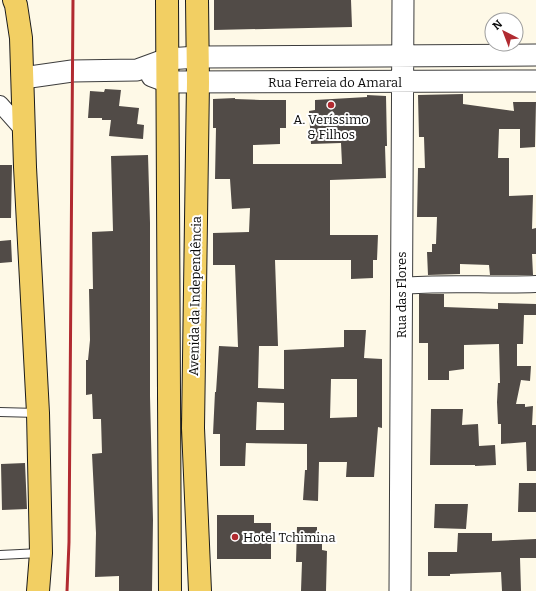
<svg xmlns="http://www.w3.org/2000/svg" width="536" height="591" viewBox="0 0 536 591" font-family="Bitter,serif">
<rect width="100%" height="100%" fill="#fef9e7"/>
<path fill="#514b47" fill-rule="evenodd" d="M214,0H351L352,27L214,30Z
M105,89L121,90L119,106L139,108L137,124L144,125L143,139L109,136L111,120H102V118H88L90,91L104,92Z
M463,94V104L514,111L513,102H536L535,147L520,148V129H499L498,158H509V196L533,195L532,229L536,228V254H532L533,275H490L489,265L460,264V274L428,275L427,252H432V244H436L437,217H417L418,168H425L424,137H419L418,95Z
M367,95L386,96L387,146H385L386,178L330,180V235H378L377,260H373V278L351,279V260H275L278,346H259L258,388L284,389V350L344,347V330H366L364,358L382,359V428L378,427L374,477H346L347,462H319L318,501L303,500L305,470H307V444L246,443L245,466H220V434H213L215,392H216L219,346L238,347L235,265H213V233L249,232L250,208L232,209L230,179H215L216,128H213V99L235,98V99L260,100H286V128H280V144L253,145V164H342L341,143L311,144L309,111L315,110V100L367,97ZM331,379H357V417L330,418ZM257,402L284,403V430H256Z
M148,155L150,223V396L153,520L152,591H119V576L95,577L96,533L92,454L102,453L101,419H93L92,394L86,395V360H88L90,340L89,289H93L92,232L113,231L111,156Z
M0,165H12L11,218H0Z
M11,240L12,262L0,263V241Z
M419,294H444V307L498,309V303L536,304V315H524L523,344H517V366H531L530,381L521,380L516,404H525V407L533,406L532,425H536V471H527L526,442L501,444V424H498L497,402L498,383H500L499,344L464,345V369L449,371V380H428V343H419Z
M431,409H463L462,425L478,424L479,446L495,445L496,465L475,466V465H430Z
M25,463L27,509L2,510L1,464Z
M519,483H536V512H518Z
M435,504H468L466,529L434,528Z
M217,515H254V523H271V559H217Z
M297,527H317V534H322V550L327,551L326,591H301L302,562H296Z
M458,533H492V541L536,539V558H520L521,591H502L501,572L450,574V576H428V552H457Z"/>
<g fill="none" stroke-linecap="round" stroke-linejoin="round">
<g stroke="#3d3d3d" stroke-width="10">
<path id="service" d="M0,412L37,413
M0,555L40,553"/>
</g>
<g stroke="#3d3d3d" stroke-width="18">
<path id="minor" d="M0,104L24,131
M401,286C446,282 491,286 536,284"/>
</g>
<g stroke="#3d3d3d" stroke-width="23">
<path id="tertiary" d="M152,76L168,82L536,81
M23,78L72,71L137,70L167,59L198,57L536,55
M400,591L403,0"/>
</g>
<g stroke="#1b1b1b" stroke-width="24">
<path id="primary" d="M14,0L16,5L21,38L25,167L38,413L41,553L38,591
M167,0L170,591
M197,0L198,82L193,428L200,591"/>
</g>
<use href="#service" stroke="#fff" stroke-width="8"/>
<use href="#minor" stroke="#fff" stroke-width="16"/>
<use href="#tertiary" stroke="#fff" stroke-width="21"/>
<use href="#primary" stroke="#f2cf63" stroke-width="22"/>
<path stroke="#b12a30" stroke-width="3" d="M67,591L69,542L73,0"/>
</g>
<g fill="#b12a30" stroke="#fff" stroke-width="1.5">
<circle cx="331" cy="105" r="4"/>
<circle cx="235" cy="537" r="4"/>
</g>
<g text-anchor="middle" dominant-baseline="central" stroke-width="4" stroke-linejoin="round" paint-order="stroke">
<g font-size="13" fill="#0a0a0a" stroke="#fff">
<text x="335" y="82">Rua Ferreia do Amaral</text>
<text transform="translate(401 295) rotate(-90)">Rua das Flores</text>
<text transform="translate(195 296) rotate(-89)">Avenida da Independência</text>
</g>
<g font-size="13" fill="#0a0a0a" stroke="#fff">
<text x="331" y="119">A. Veríssimo<tspan x="331" dy="15">&amp; Filhos</tspan></text>
<text x="243" y="537" text-anchor="start">Hotel Tchimina</text>
</g>
</g>
<g transform="translate(504 32) rotate(318)"><circle r="19" fill="#ffffff" stroke="#9d9d9d"/>
<path d="M0-3L7 15L0 10L-7 15Z" fill="#b12a30"/>
<text y="-6" font-size="11" font-weight="bold" text-anchor="middle" fill="#0a0a0a">N</text>
</g>
</svg>
